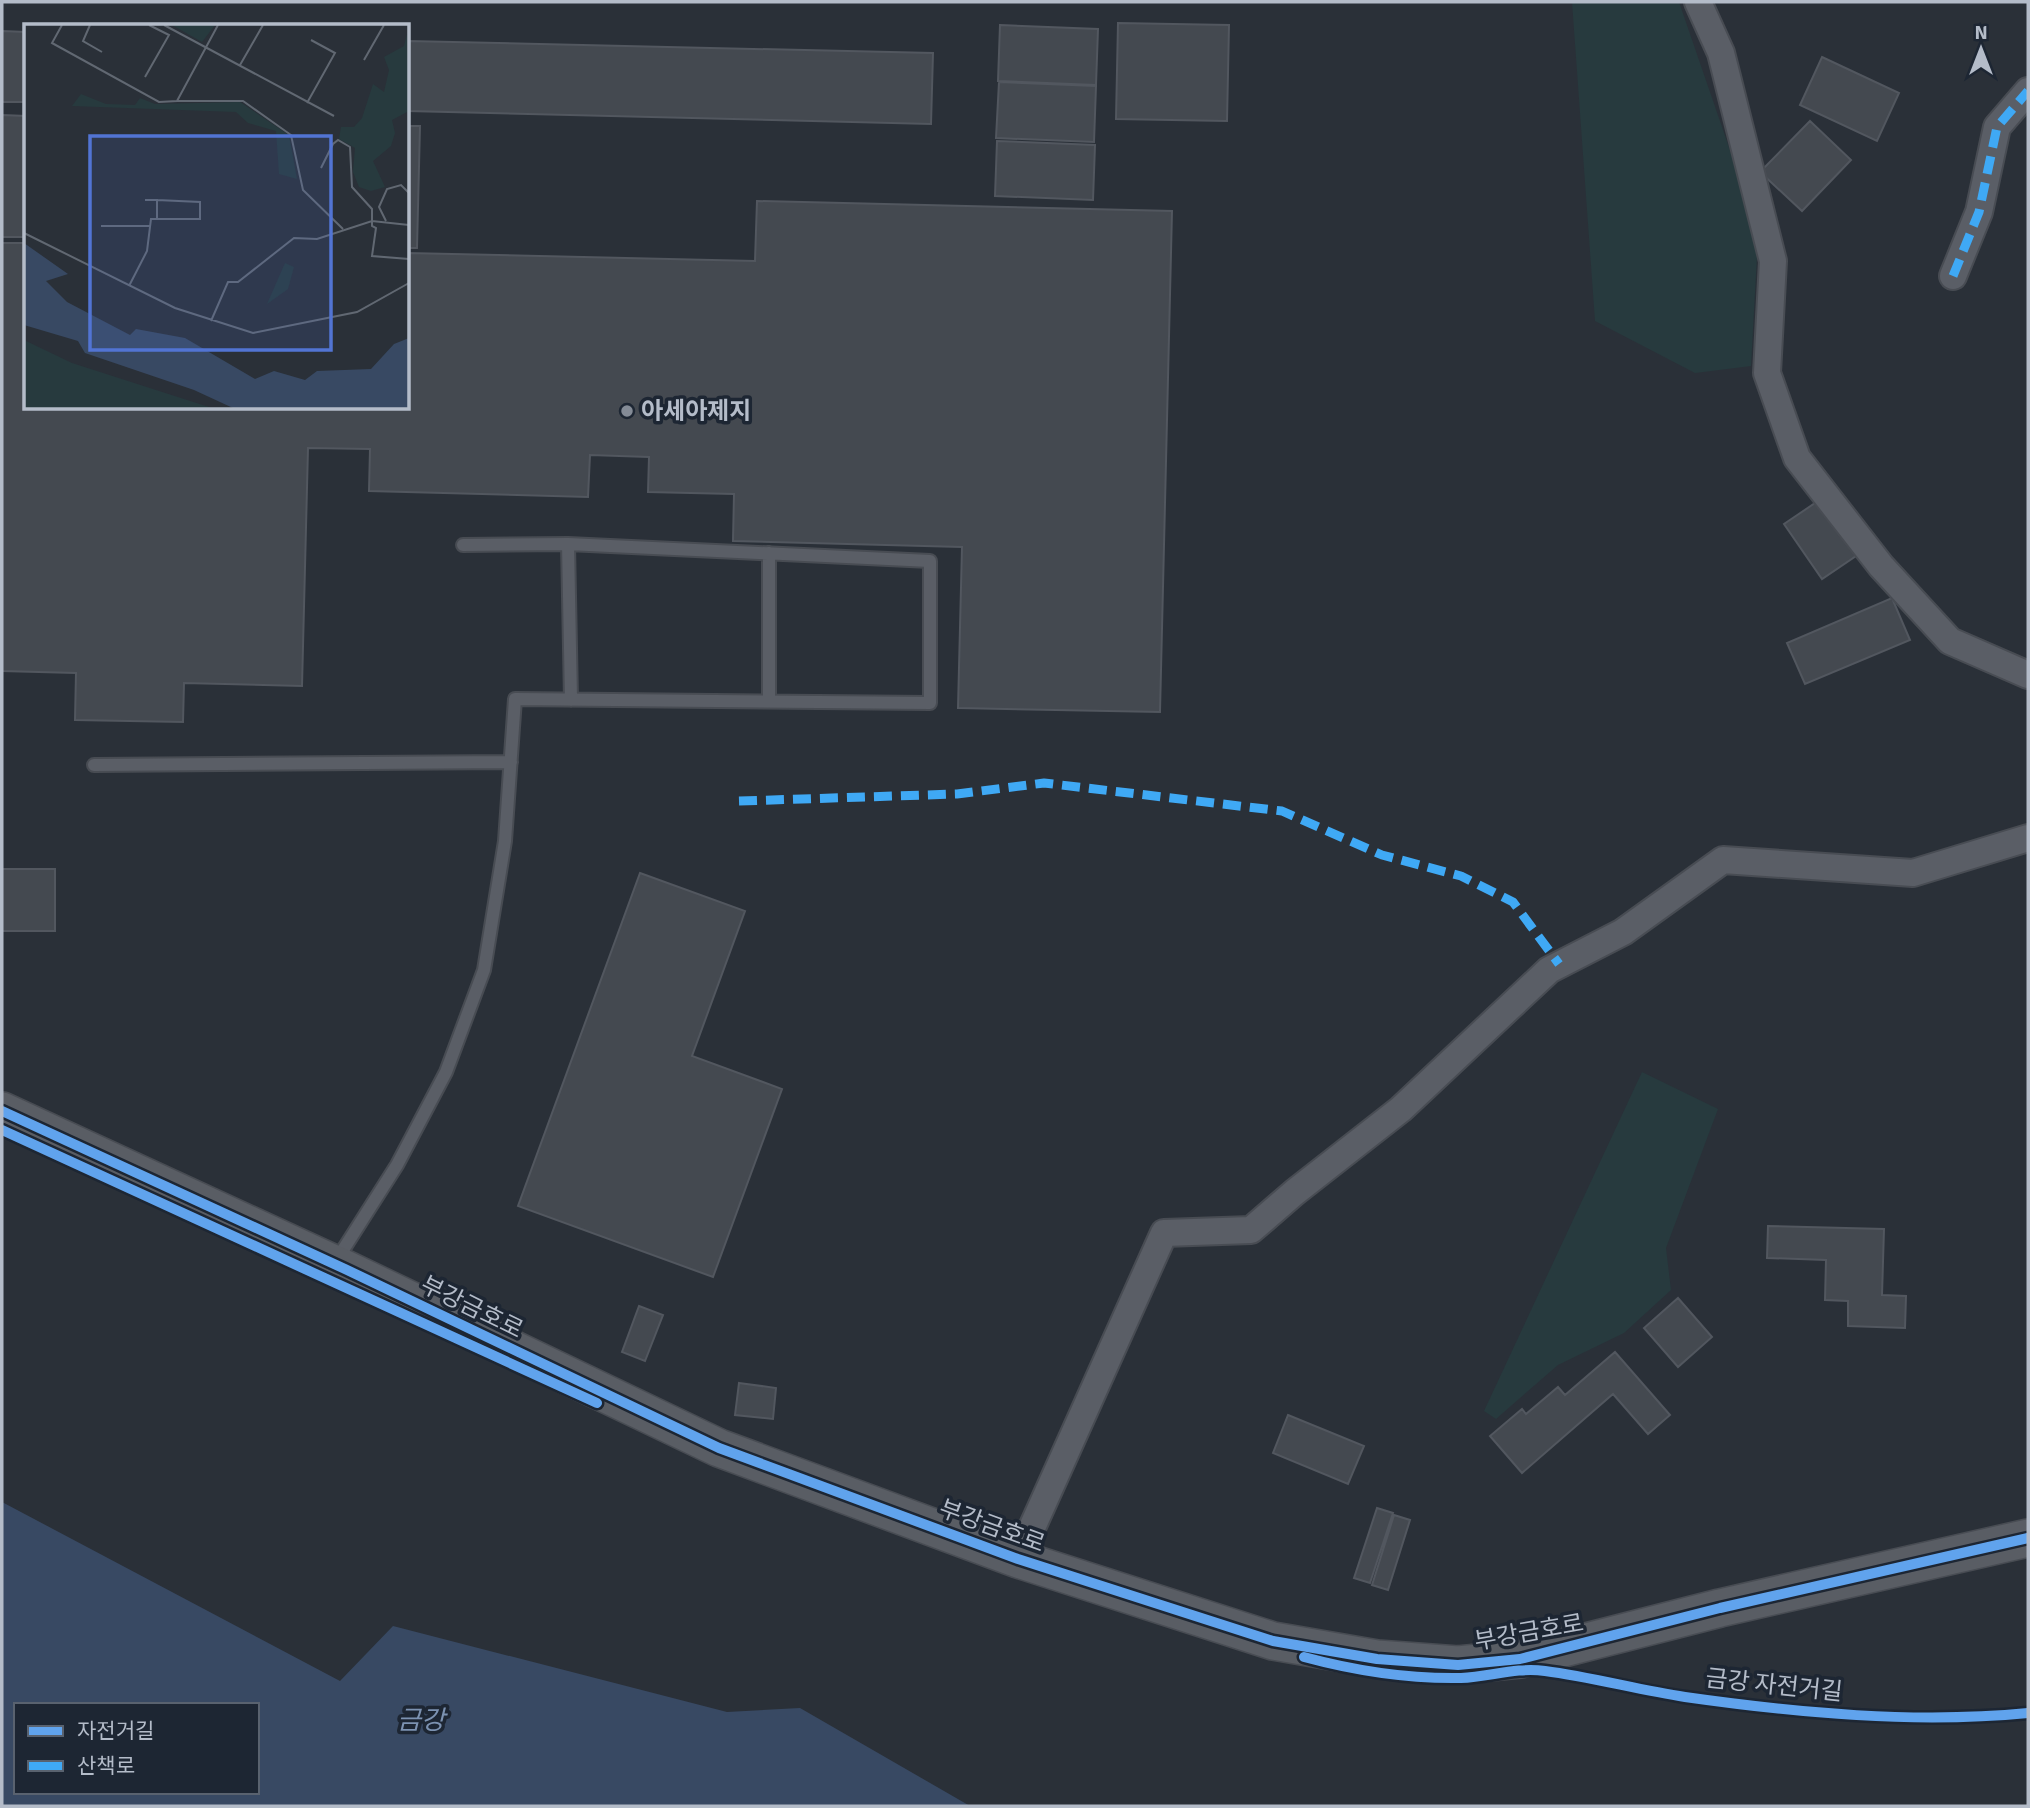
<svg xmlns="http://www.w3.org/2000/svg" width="2030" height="1808" viewBox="0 0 2030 1808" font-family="Signika,'Noto Sans KR',sans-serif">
<rect width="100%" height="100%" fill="#2a3038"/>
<path fill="#273a3e" d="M1572,2H1679L1732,156L1757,256L1751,366L1695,373L1595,321Z
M1642,1072L1718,1109L1666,1248L1671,1290L1624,1333L1558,1365L1496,1419L1484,1411Z"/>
<path fill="#384963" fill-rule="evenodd" d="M2,1502L340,1681L393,1626L727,1712L800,1708L970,1806H2ZM16,1705H257V1792H16Z"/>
<path fill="#444950" stroke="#52575f" stroke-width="2" d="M1118,23L1229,25L1227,121L1116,119Z
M1000,25L1098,29L1096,85L998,81Z
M2,31L26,32V102H2Z
M408,41L933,53L931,124L408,111Z
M1822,57L1899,93L1877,141L1800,105Z
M999,82L1096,86L1094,142L996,138Z
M2,115L26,116V237H2Z
M1810,121L1851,160L1802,211L1760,172Z
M408,126H420L417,248H408Z
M997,141L1095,145L1093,200L995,196Z
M757,201L1172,211L1160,712L958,708L962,547L733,541L734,494L648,492L649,457L590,455L588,497L369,491L370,449L308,448L302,686L184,683L183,722L75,720L76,673L2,671V243H26V408H408V253L755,261Z
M1821,499L1859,554L1822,579L1784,524Z
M1892,598L1910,640L1805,684L1787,643Z
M2,869H55V931H2Z
M640,873L745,911L692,1056L782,1089L713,1277L518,1206Z
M1768,1226L1884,1229L1882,1295L1906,1296L1905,1328L1848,1326V1301L1825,1300L1826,1260L1767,1258Z
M1678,1298L1712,1337L1678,1367L1644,1328Z
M639,1306L663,1315L645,1361L622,1352Z
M1615,1352L1670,1415L1648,1434L1613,1394L1522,1473L1490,1436L1522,1409L1526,1414L1558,1387L1565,1395Z
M739,1383L776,1388L773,1419L735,1415Z
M1288,1415L1364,1446L1348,1484L1273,1453Z
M1377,1508L1393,1513L1370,1583L1354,1578Z
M1394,1515L1410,1520L1388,1590L1372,1585Z"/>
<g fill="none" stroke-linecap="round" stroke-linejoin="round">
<g stroke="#484c53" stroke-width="16">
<path id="lane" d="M463,545L568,544L571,700
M769,553V701
M94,765L511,762
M336,1261L397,1165L446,1072L484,970L505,841L515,699L930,703V561L568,544"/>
</g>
<g stroke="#484c53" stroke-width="30">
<path id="street" d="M1698,2L1721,53L1773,261L1767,373L1797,458L1881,566L1950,641L2028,675
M1953,276L1979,212L1997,127L2028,91
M1018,1559L1164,1233L1251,1230L1295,1192L1401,1109L1549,970L1623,932L1723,860L1913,873L2028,838"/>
</g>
<g stroke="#484c53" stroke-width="40">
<path id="secondary" d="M2,1111L345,1269L719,1448L1018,1559L1273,1641L1377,1659L1458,1665L1520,1659L1720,1608L2028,1538"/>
</g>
<use href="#lane" stroke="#5a5e66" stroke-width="12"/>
<use href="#street" stroke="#5a5e66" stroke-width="26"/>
<use href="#secondary" stroke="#595d64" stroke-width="37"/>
<path stroke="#3fa9f5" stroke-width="9" stroke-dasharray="18 9" stroke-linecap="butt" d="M1953,276L1979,212L1997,127L2028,91
M739,801L957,794L1044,783L1282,811L1382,855L1461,876L1513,902L1559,964"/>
<g stroke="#1d2633" stroke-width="15">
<path id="cycleway" d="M2,1111L345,1269L719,1448L1018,1559L1273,1641L1377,1659L1458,1665L1520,1659L1720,1608L2028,1538
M2,1130L597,1403
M1304,1657C1356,1671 1407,1679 1461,1678C1490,1677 1515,1667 1545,1671C1592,1677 1638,1690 1685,1697C1798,1713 1915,1724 2028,1713"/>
</g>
<use href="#cycleway" stroke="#60a3ed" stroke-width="10"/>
</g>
<circle fill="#848b96" stroke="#1d2633" stroke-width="2.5" cx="627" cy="411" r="7"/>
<g text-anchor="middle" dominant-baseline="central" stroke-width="7" stroke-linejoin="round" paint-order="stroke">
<g font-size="24" font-weight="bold" fill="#b4bcc9" stroke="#1d2633" text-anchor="start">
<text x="641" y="411">아세아제지</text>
</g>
<g font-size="24" fill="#b4bcc9" stroke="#1d2633">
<text transform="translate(472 1307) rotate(26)">부강금호로</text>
<text transform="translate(992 1526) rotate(20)">부강금호로</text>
<text transform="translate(1529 1632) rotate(-10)">부강금호로</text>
<text transform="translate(1774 1685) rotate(6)">금강 자전거길</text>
</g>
<g font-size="26" font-style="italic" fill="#7c92b1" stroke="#1d2633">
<text x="421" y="1721">금강</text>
</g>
</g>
<g transform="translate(24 24)">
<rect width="385" height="385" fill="#2a3038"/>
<path d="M148,1H191L178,18ZM383,10L385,87L368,96L371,109L367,122L349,137L361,163L347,167L335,163L329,148L331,124L315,115L317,103H330L338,94L349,60L360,68L365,46L360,33L380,22ZM57,70L82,80L111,81L116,74L131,80L216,78L265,111L273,155L255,150L252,107L224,99L212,88L48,82ZM261,239L270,243L264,265L243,280ZM0,316L48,339L188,384H0Z" fill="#273a3e"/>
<path d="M0,219L44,250L22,257L43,278L106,311L112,305L161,314L231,355L250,347L281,356L293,347L347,345L370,320L385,314V384H209L170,366L61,329L54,317L0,301Z" fill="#384963"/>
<path fill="none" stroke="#616872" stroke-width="2" d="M38,1L28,19L135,78L153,77L194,1M66,1L59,17L78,28M140,1L310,92M340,36L360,1M216,41L239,1M121,53L145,11L125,1M153,77H219L267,111L279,166L319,205M283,79L311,29L287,16M297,144L309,120L314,116L326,123L328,163L348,185V202L352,204L348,232L385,235M121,176H133V195M362,197L355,183L363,165L377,161L385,169M77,202H126M0,209L151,284L229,309L333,288L385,259M105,262L123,227L127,195H176V178L133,176M187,297L204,258H214L270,214L293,215L348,197L385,201"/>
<path fill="#5274d3" fill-opacity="0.15" stroke="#5274d3" stroke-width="3.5" d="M66,112H307V326H66Z"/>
<rect width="385" height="385" fill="none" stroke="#b4bcc9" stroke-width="3.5"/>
</g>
<rect width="2030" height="1808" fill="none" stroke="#b4bcc9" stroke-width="7"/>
<rect x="14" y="1703" width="245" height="91" fill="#1d2633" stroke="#59626f" stroke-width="2"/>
<rect x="28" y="1726" width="35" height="10" fill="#60a3ed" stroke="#59626f" stroke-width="2"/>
<text x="77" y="1738" font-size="21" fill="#b4bcc9">자전거길</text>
<rect x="28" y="1761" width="35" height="10" fill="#3fa9f5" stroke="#59626f" stroke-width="2"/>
<text x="77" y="1773" font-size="21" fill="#b4bcc9">산책로</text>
<g transform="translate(1981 49)" stroke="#1d2633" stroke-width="5" paint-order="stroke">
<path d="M0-5L12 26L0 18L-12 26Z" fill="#b4bcc9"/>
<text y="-10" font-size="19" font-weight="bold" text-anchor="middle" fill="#b4bcc9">N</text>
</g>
</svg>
